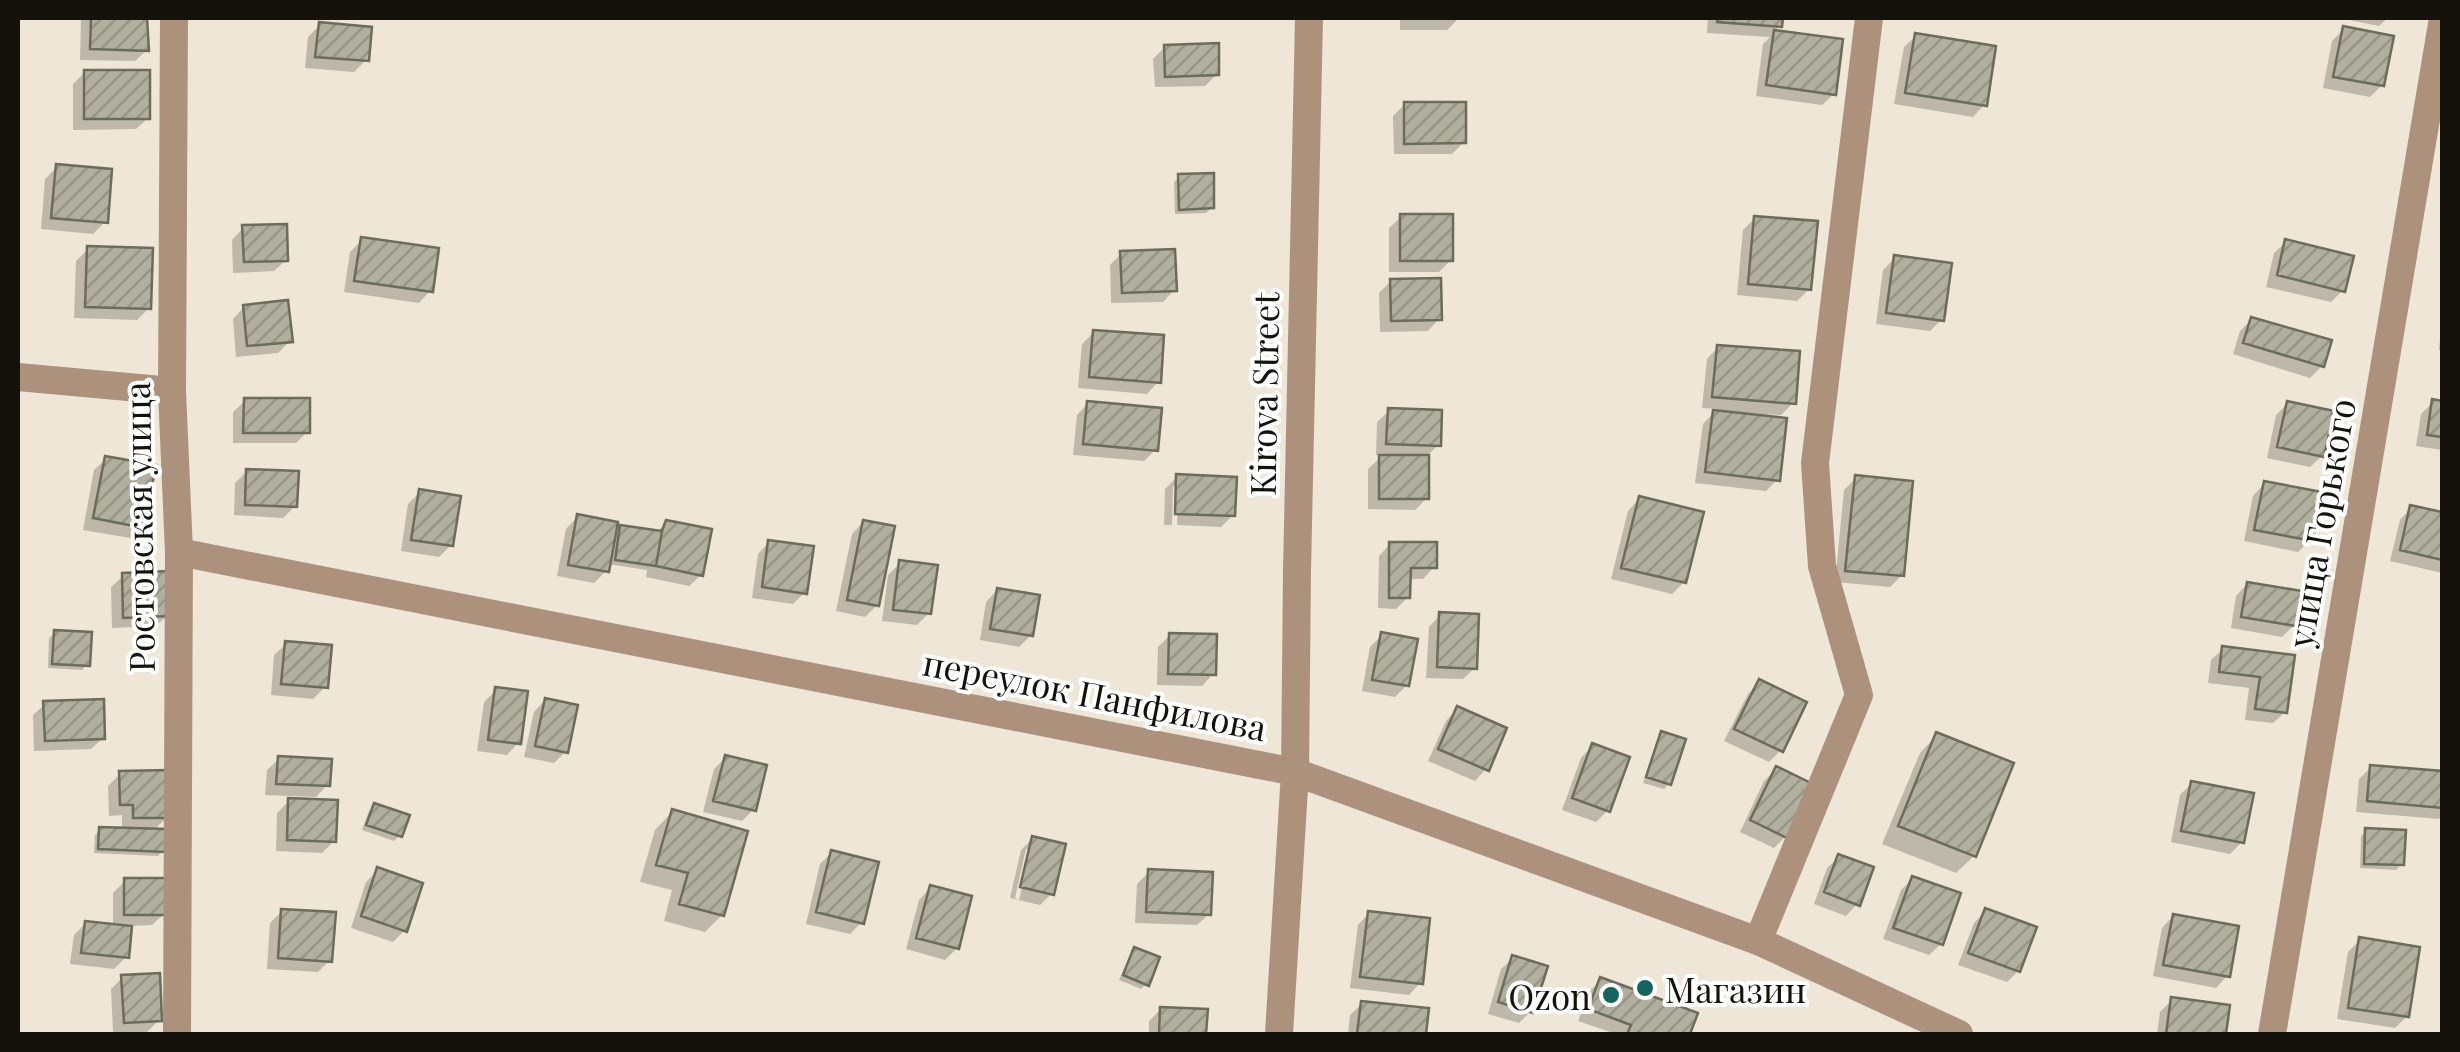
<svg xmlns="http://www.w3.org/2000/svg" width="2460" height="1052" viewBox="0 0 2460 1052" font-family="'Playfair Display',serif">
<defs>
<pattern id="building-hatch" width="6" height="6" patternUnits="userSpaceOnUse" patternTransform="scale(2.5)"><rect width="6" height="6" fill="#b1b09f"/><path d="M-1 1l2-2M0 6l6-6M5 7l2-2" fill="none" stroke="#979688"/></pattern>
</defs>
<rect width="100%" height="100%" fill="#eee6d6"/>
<path fill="#0003" fill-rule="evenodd" d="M83,18H145L147,50L135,61L80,60L81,20Z
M1400,18H1459L1447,30H1400Z
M1708,18H1781L1780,26L1773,32L1840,41L1834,94L1822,105L1756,96L1763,44L1770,37L1707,33Z
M2340,18H2388L2379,26Z
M320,25L366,60L354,72L305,68L308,37Z
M2344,29L2382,85L2370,97L2323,88L2332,41Z
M1916,36L1984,105L1973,117L1894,104L1904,47Z
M1165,47L1217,74L1205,86L1155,87L1153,59Z
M85,72L148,118L136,129L73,130V84Z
M1405,104L1464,142L1452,154H1394L1393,116Z
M57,167L105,222L93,234L41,229L45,179Z
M1179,177L1212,207L1206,213L1175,214L1174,182Z
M1401,217L1451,260L1439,272H1389V228Z
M1755,218L1809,289L1797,301L1737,295L1743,230Z
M243,228L286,260L274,271L233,273L232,240Z
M362,240L430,291L419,303L344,292L350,252Z
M2286,242L2343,290L2331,302L2266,287L2274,253Z
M88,249L149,308L137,320L74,318L76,261Z
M1122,253L1174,290L1163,302L1111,303L1110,265Z
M1895,258L1942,319L1930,331L1876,324L1883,270Z
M1391,281L1439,319L1428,331L1380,332L1379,293Z
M244,307L290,341L278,353L236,357L233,319Z
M2442,315V350H2439Z
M2252,319L2322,366L2310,378L2233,354L2240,331Z
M1094,332L1158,382L1147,394L1078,388L1082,344Z
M1718,347L1793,403L1781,415L1767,414L1777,480L1766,491L1695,483L1703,424L1717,409L1702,408L1707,359Z
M245,401L307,432L296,443H233V412Z
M2433,402L2442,403V450L2416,446L2421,414Z
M1088,403L1156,449L1144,461L1073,455L1077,415Z
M2288,403L2322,456L2310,467L2267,458L2276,415Z
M1389,411L1438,445L1427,456V498L1415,510L1368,509V469L1383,455H1376L1377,422Z
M106,459L142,527L130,538L83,530L94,470Z
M247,471L295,506L283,518L234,515L235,483Z
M1177,477L1233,515L1221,527L1177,525L1178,486H1173L1172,525H1164L1165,489Z
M1856,478L1902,575L1890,587L1835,582L1844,490Z
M2264,484L2310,540L2298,552L2244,541L2253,496Z
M420,492L451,545L439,557L401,551L408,504Z
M1639,499L1684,582L1672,594L1611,579L1628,511Z
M2411,508L2442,515V573L2390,561L2400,520Z
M577,517L613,536L621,527L656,533L667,522L701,575L689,586L646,577L647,570L608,564L606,571L594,583L557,576L566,529Z
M863,522L877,605L865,617L836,611L852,534Z
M769,542L805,592L793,604L752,598L758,554Z
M1390,544L1434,567L1423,579H1408V597L1396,609L1378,608L1379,556Z
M900,563L929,613L917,625L882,621L888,575Z
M123,576L168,615L156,626L112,628L111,587Z
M2247,584L2294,625L2282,637L2231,628L2236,596Z
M997,590L1031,635L1019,647L980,640L986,602Z
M1440,615L1475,668L1463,679L1426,678L1429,627Z
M55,633L87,665L82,670L48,668L49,638Z
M1170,635L1213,674L1202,686L1157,685L1158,647Z
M1382,635L1407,685L1395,697L1362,691L1370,647Z
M286,644L325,687L313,699L271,695L274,655Z
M2223,649L2292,658L2285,712L2273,723L2245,720L2249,688L2208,683L2211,660Z
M1760,682L1780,751L1769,762L1724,741L1748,694Z
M496,690L518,743L507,755L477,751L484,702Z
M545,700L565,752L554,763L524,757L534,712Z
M45,704L103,738L91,749L34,751L33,715Z
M1457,709L1486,769L1475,781L1428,761L1446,721Z
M1662,734L1669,784L1664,789L1643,783L1657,740Z
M1937,735L1974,856L1956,873L1882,844L1920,753Z
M1592,746L1608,810L1596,822L1562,810L1581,758Z
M726,757L754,809L742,821L703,812L714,769Z
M279,759L327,785L316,797L265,795L267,770Z
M2371,767L2442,774V815L2439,819L2356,812L2359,779Z
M1776,769L1785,837L1774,848L1740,832L1764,781Z
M120,774L168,816L153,831L163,851L158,856L94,853L95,835L100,830H122V815L109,816L108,786Z
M2192,783L2242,842L2230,854L2171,842L2180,795Z
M289,801L334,841L322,853L276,851L277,813Z
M374,806L399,836L394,841L362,830L369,811Z
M672,812L722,915L705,932L664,921L672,890L640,882L655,830Z
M2366,831L2402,864L2396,870L2360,868L2361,836Z
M1032,839L1052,893L1040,905L1010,898L1021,850ZM1026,849H1031L1019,900L1015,898Z
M831,853L862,922L850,934L806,924L820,864Z
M1839,857L1857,904L1846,916L1814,904L1827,868Z
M378,870L405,930L393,942L351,928L366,882Z
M1149,872L1209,914L1197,925L1135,923L1137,884Z
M1912,879L1941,944L1929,955L1883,939L1901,890Z
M125,881L164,914L152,925L130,926L126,957L114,969L70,964L74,935L86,923L113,926V893Z
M930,888L957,948L945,960L906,949L919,900Z
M282,911L330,960L318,972L267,969L270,923Z
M1985,911L2018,971L2007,982L1958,965L1974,923Z
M1369,913L1420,983L1409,995L1350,988L1358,925Z
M2173,916L2227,976L2216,988L2153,976L2162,928Z
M2360,940L2407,1016L2395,1028L2337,1019L2348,952Z
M1135,950L1146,984L1141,989L1119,980L1130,955Z
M1513,958L1531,1011L1519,1023L1488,1014L1501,969Z
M122,978L159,1020L147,1032L113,1033L111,989Z
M1601,980L1695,1015L1688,1034H1616L1578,1021L1589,992Z
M2172,1000L2227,1007L2223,1034H2157L2160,1012Z
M1362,1004L1426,1011L1423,1034H1348L1350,1015Z
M1161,1009L1205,1012L1204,1034H1149V1021Z"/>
<path fill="url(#building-hatch)" stroke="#6c6c5c" stroke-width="2.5" d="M91,18H147L149,51L90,49Z
M1718,18H1783L1782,27L1717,22Z
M319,22L372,27L369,61L315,57Z
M2343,26L2394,36L2384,86L2333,77Z
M1774,30L1843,39L1836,95L1766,85Z
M1915,33L1996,46L1987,106L1905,93Z
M1219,43V75L1165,77L1164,45Z
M84,70H150V119H84Z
M1404,102H1466V143L1404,144Z
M56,164L112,169L108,223L51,218Z
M1214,173V208L1179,210L1178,174Z
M1400,214H1453V261H1400Z
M1754,216L1818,221L1811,290L1748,284Z
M287,224L288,261L244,262L242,225Z
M361,237L439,248L433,292L354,281Z
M2285,239L2354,256L2345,292L2277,275Z
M87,246L153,248L151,309L85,307Z
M1175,249L1177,291L1122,293L1120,251Z
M1894,255L1952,263L1944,321L1886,313Z
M1441,278L1442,320L1391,321L1390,279Z
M288,300L293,342L247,346L243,305Z
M2251,317L2332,340L2324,367L2243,343Z
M1093,330L1164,335L1161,383L1089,377Z
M1717,345L1800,351L1796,404L1712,397Z
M244,398H310V433H243Z
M2432,399L2442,401V437L2427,435Z
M1087,401L1162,408L1158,451L1083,444Z
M2287,401L2334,411L2324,457L2277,447Z
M1388,408L1442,410L1441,446L1386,444Z
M1713,410L1787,418L1780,481L1705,472Z
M1379,455H1429V499H1379Z
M105,456L156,465L144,528L93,518Z
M246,469L299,471L297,507L245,505Z
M1176,474L1237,477L1235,516L1175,514Z
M1855,475L1913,481L1904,576L1845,571Z
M2264,481L2322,492L2313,541L2254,530Z
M419,489L461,496L453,546L411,540Z
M1639,496L1704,512L1686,583L1621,568Z
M2410,505L2442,512V560L2400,550Z
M577,514L618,522L609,572L568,565Z
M666,520L712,529L703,576L656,566L662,531Z
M863,520L895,526L879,606L847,600Z
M620,525L662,531L656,566L615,560Z
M768,540L814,546L807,594L762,587Z
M1389,542H1437V568H1411L1410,598H1389Z
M899,560L938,565L931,614L893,610Z
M169,571L170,616L123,618L122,573Z
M2247,582L2302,591L2296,626L2241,617Z
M997,588L1040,595L1033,636L990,629Z
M1439,612L1479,614L1477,669L1437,667Z
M54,630L92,632L90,666L52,664Z
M1381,632L1418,639L1409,686L1372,680Z
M1169,633L1217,634L1216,675L1168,674Z
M285,641L332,645L328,688L281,684Z
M2222,646L2295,655L2287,713L2255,709L2260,677L2219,672Z
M1759,679L1807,702L1783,752L1734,729Z
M495,687L528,691L521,744L488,740Z
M545,698L578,705L568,753L535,746Z
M104,699L105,739L45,741L43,701Z
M1457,706L1507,728L1489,771L1438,749Z
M1661,731L1686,739L1671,785L1646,777Z
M1936,732L2014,763L1976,857L1898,826Z
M1592,743L1630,757L1610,812L1572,798Z
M725,755L767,765L756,811L713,801Z
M278,756L332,759L330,786L276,784Z
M2370,765L2442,771V808L2367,801Z
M1776,766L1813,784L1787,838L1750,820Z
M169,770L170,818H133V805H120L119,771Z
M2191,781L2254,793L2244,843L2181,831Z
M288,798L338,800L336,842L287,840Z
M374,803L410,815L402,837L366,825Z
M672,809L748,831L724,916L679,904L688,873L656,865Z
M99,827L166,829L165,852L98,849Z
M2365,828L2406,830L2404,865L2364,864Z
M1032,836L1066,844L1054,895L1020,887Z
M831,850L879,862L864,924L816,912Z
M1838,854L1874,867L1860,906L1824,892Z
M377,867L423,883L407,932L361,916Z
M1148,869L1213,872L1211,915L1146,912Z
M1912,876L1961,893L1943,945L1893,928Z
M124,878H167V915H124Z
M930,885L972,896L959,949L916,938Z
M1985,908L2037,927L2020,972L1968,953Z
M281,909L336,912L332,962L278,958Z
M1368,911L1430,918L1423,984L1360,977Z
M2173,914L2239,926L2230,977L2163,965Z
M85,921L132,926L129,958L81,953Z
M2359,937L2420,947L2409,1017L2348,1008Z
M1134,947L1160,957L1149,986L1123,975Z
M1512,955L1548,966L1533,1013L1498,1002Z
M160,973L162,1021L124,1023L121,975Z
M1600,977L1698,1013L1690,1034H1627L1631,1025L1588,1009Z
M2171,997L2230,1005L2226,1034H2166Z
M1361,1001L1429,1008L1426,1034H1357Z
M1160,1007L1208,1009L1206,1034H1159Z"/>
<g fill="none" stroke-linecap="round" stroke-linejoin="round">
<path stroke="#ac927c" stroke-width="28" d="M174,18L172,391L179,552L177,1034
M18,377L172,391
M179,552L1295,772L1279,1034
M1758,941L1859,695L1822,566L1815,463L1869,18
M2272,1034L2442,24"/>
<path stroke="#ac927c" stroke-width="28" d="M1309,18L1297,571L1295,772L1758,941L1959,1034"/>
</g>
<g fill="#17645e" stroke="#fff" stroke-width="4">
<circle cx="1645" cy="988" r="10"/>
<circle cx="1611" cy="995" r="10"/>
</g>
<g text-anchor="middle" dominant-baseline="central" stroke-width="8" stroke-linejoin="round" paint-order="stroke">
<g font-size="35" fill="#15120c" stroke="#fff">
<text transform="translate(1263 394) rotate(-89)">Kirova Street</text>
<text transform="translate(2320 523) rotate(-80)">улица Горького</text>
<text transform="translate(138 527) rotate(-91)">Ростовская улица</text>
<text transform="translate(1095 694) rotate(11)">переулок Панфилова</text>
</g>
<g font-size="35" fill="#15120c" stroke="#fff" text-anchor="start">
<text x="1665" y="988">Магазин</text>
<text x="1591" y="995" text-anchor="end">Ozon</text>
</g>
</g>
<rect width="2460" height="1052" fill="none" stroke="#15120c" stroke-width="40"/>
</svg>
